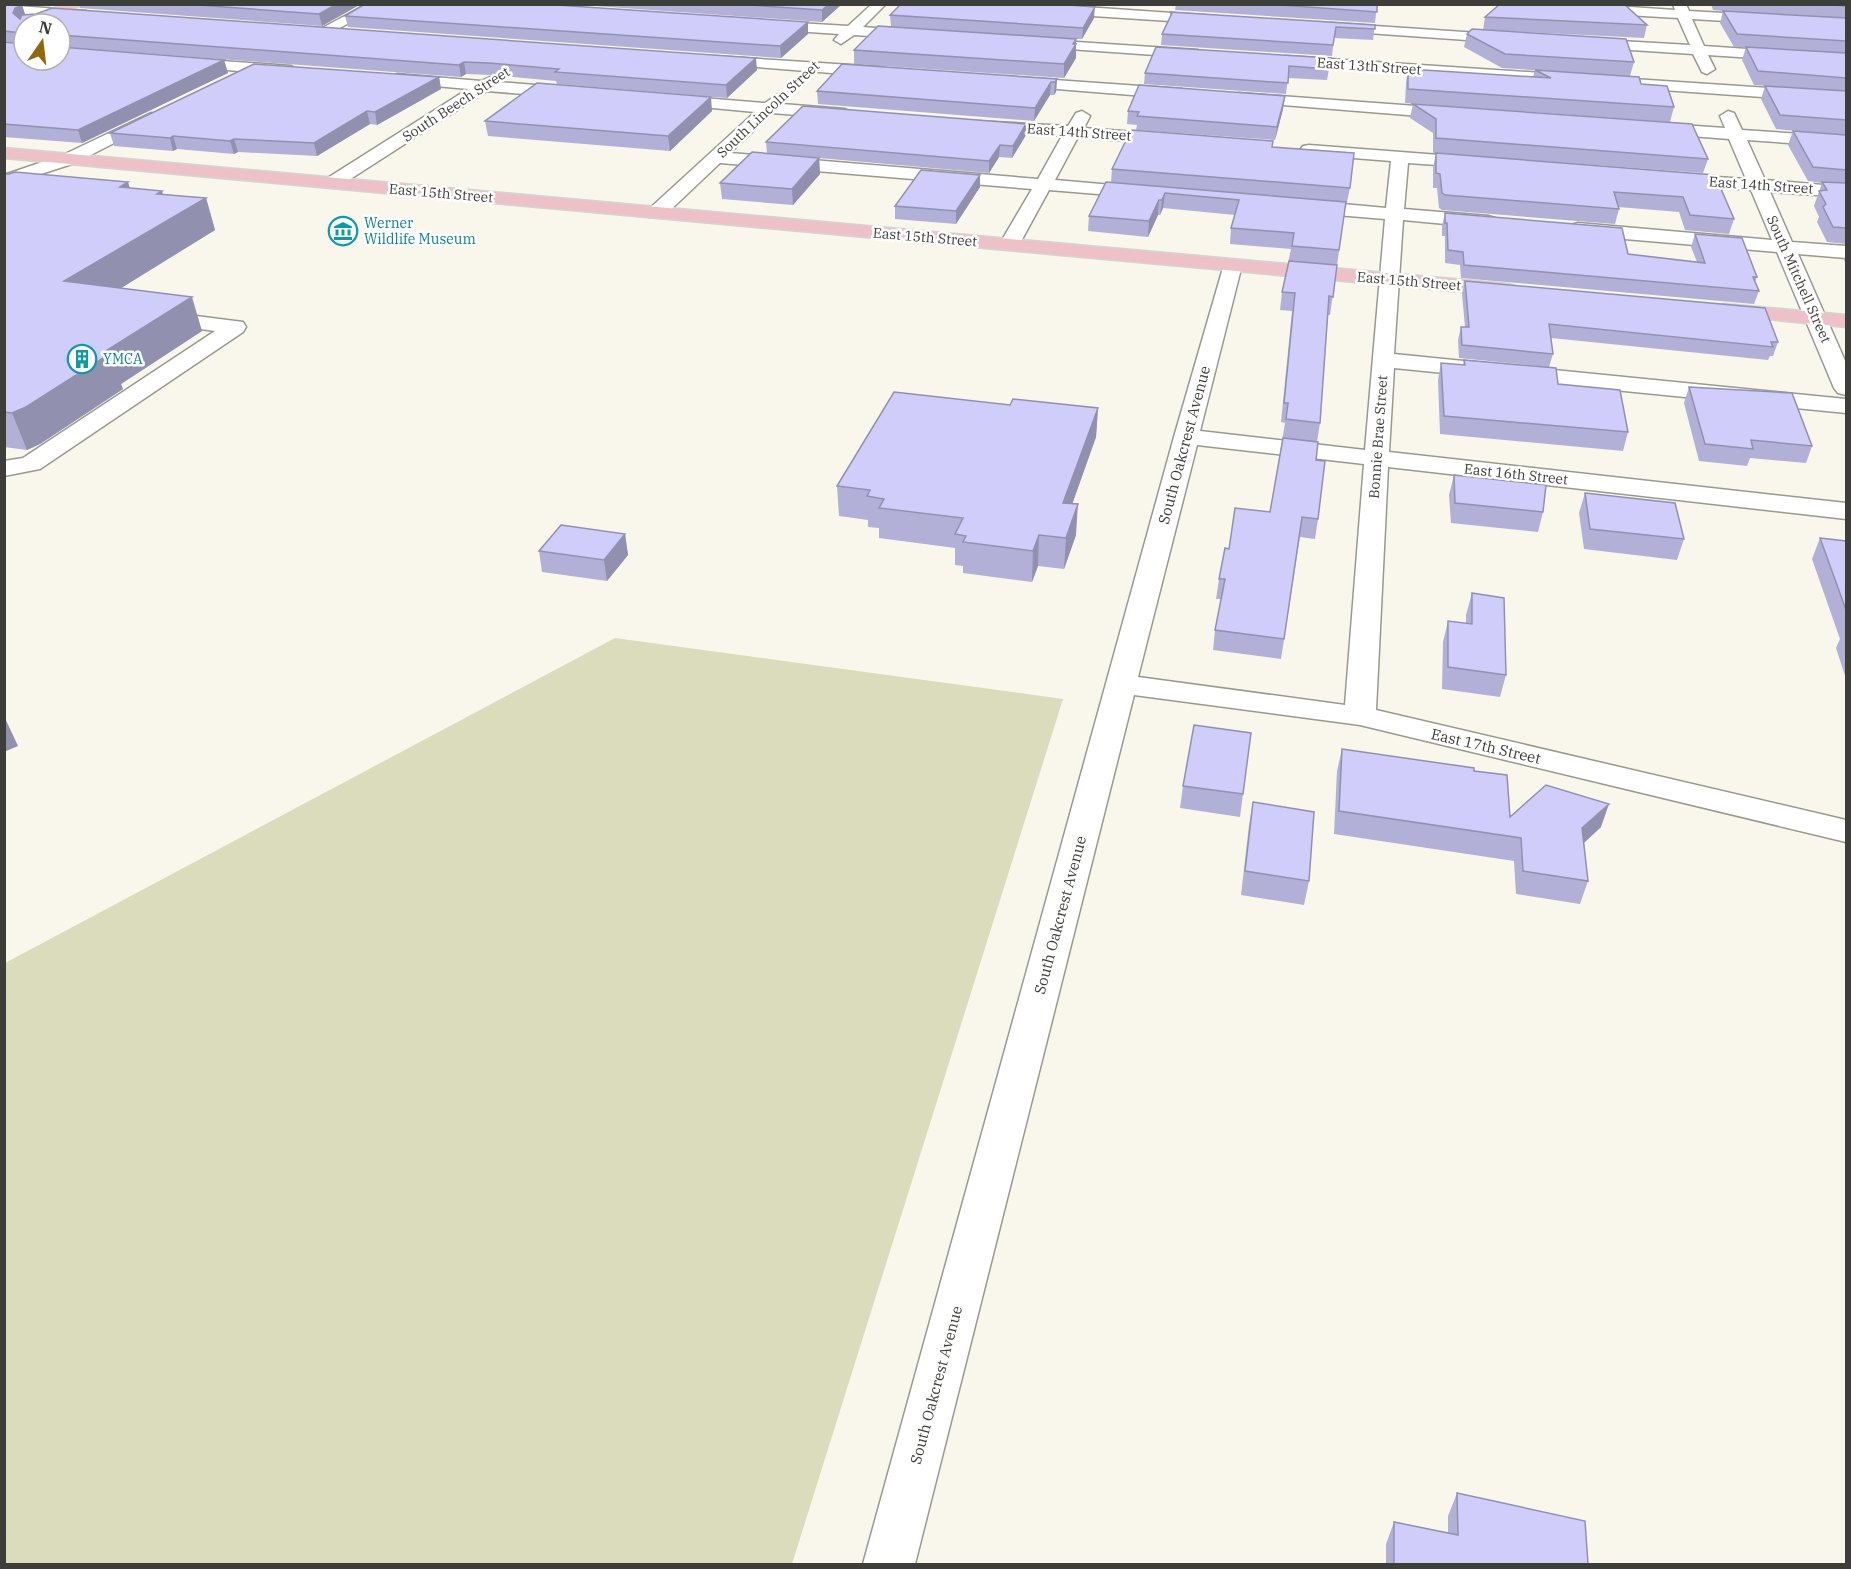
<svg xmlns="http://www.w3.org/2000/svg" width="1851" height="1569" viewBox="0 0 1851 1569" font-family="'IBM Plex Serif',serif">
<rect width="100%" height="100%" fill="#f9f7ec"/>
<path fill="#dadcbb" d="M615,638L1063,699L792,1564H5V963Z"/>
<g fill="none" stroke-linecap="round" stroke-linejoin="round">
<g stroke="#9a998f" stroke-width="3">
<path id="minor" d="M367,4H384L299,50H289L287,47Z
M872,4H886L863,27L916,31L923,35L916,39L854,35L841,44L834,40L839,34L764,29L757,25L764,21L848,26Z
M965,4H1041L1216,16L1223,20L1216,24L971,8Z
M1503,4H1586L1675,10L1673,4H1686L1689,11L1846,20V28L1692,19L1704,46L1846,56V64L1708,55L1715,69L1707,74L1702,72L1693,54L1585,47L1578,43L1585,39L1690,45L1678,18L1509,8Z
M4,5L86,11L93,15L86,19L4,13Z
M1330,23L1509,35L1516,39L1509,43L1325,30L1323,27Z
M1031,39L1198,50L1205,54L1198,58L1026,46L1024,43Z
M712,56L882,67L890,72L882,77L707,63L705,60Z
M1285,56L1846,93V103L1280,63L1278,60Z
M181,58L291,66L299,71L291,76L176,65L174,62Z
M397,74L481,81L490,77L495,79L497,82L573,88L581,93L573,98L487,91L338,187H326L323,183L326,179L468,89L392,82L389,79Z
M1012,77L1182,89L1190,94L1182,99L1007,85L1004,82Z
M1239,93L1457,109L1465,114L1457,119L1233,101L1231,98L1233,95Z
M666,95L765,103L777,95L785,100L782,104L845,109L853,114L845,119L772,113L730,153L1038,179L1062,136L980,129L974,127L972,124L974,121L1068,126L1076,113L1082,111L1090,116L1084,128L1174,135L1182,140L1174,145L1078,137L1055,180L1147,188L1153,189L1156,193L1153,197L1147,198L1049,190L1019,245L1016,249H1002L999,245L1032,189L720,163L663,217H649L647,213L649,209L755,112L660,103L658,100L660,97Z
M1728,111L1734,113L1742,130L1846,137V147L1747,140L1765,180L1846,187V197L1770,192L1792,242L1846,246V258L1798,254L1846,363V395L1838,393L1834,388L1777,252L1578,235L1571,233L1568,229L1571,225L1578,223L1772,240L1751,190L1674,184L1668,183L1665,179L1668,175L1674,174L1746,179L1729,139L1652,133L1644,128L1652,123L1725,128L1720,116Z
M151,113L157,115L159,118L157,121L75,163L4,186V175L63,155Z
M1309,145L1479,158L1485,159L1488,163L1485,167L1479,168L1408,163L1404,209L1488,216L1495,218L1497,222L1495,226L1488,228L1403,220L1394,354L1846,399V413L1394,368L1389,452L1846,503V519L1388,467L1376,710L1846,820V842L1360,725L1134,695L915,1564H863L1174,437L1225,261H1239L1242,265L1200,431L1365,450L1385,219L1300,212L1293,210L1291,206L1293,202L1300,200L1386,208L1391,161L1303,154L1300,150L1303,146ZM1197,445L1364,464L1345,705L1138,677Z
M165,312L235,321L243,322L246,327L243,332L40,469L4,476V461L23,458L215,331L157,323L154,318L157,313Z"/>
</g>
<g stroke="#d4d4d3" stroke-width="3">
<path id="major" d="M65,4H84L39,24H24V28L19,24L21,21Z
M4,148L1508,284L1515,286L1518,290L1515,294L1508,296L4,158Z
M1724,304L1846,315V327L1717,314L1713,310L1717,306Z"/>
</g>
<use href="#minor" fill="#fff" fill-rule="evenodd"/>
<use href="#major" fill="#eec1c8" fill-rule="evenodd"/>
</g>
<path fill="#b3b0d7" d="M4,4L22,5L25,15L757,70L727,98L557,84L556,81L491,75L466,74L461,77L60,47V24L24,60H224L228,73L82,143L4,137Z
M28,4H58L53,6Z
M79,4H361L322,26L80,8Z
M567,4H842L822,22Z
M1176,4H1377L1375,23L1175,10Z
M1711,4H1846V244L1827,242L1817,222L1819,217L1814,206L1822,183L1808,181L1788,145L1793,131L1818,133L1776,129L1761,99L1765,86L1834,90L1754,85L1742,60L1746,47H1734L1720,23L1723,11L1713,10Z
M1170,12L1375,25L1373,40L1334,38L1332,56L1161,45L1162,34L1170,18Z
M890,15L1094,18L1082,39H1076V58L1064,78L854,64V50L891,26Z
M345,16L808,22V34L781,58L348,27Z
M1485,17L1647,25L1644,38L1505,31L1634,62L1630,76L1502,68L1464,47L1467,34L1483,30Z
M1331,58L1327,80L1288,78L1286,94L1144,84L1145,73Z
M1408,69L1533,77L1535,70L1641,84L1674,107L1670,122L1405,103L1406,83Z
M439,77L441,89L377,125L370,124L317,156L238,152L234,154L177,149L173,151L114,146L110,133Z
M1057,79L1056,92L1054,95H1050L1034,121L818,104L817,91Z
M1285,96L1283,109L1275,140L1136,130L1137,125L1127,124L1128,111Z
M1413,104L1708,159L1703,173L1433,153V133L1410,118Z
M712,111L670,151L488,136L485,121Z
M1026,124V135L1012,158L999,157L989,173L819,158L820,174L793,205L722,199L720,183L767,154L766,142Z
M1273,147L1350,188L1347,202H1346L1330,315H1328L1320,423L1317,442L1318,519L1315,539L1300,537L1281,659L1213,650L1215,630L1221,599H1216L1219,579L1229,549L1270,512L1285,423L1281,422L1292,311L1280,310L1282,292L1291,249L1230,244L1231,228L1235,215L1163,208L1160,215H1158L1148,237L1088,231L1089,216L1111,182L1112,169Z
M1436,153L1715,175L1734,219L1729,234L1685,230L1679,212L1618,207L1619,209L1615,224L1442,210L1439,208L1437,188H1433V167Z
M4,174L130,188L163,194L206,198L215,230L121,288L202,331L121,384L123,389L40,444L27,450L4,447Z
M980,187L956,224L895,219V206Z
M1445,213L1628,254L1697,262L1691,247L1695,234L1757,277L1755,282L1759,291L1754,304L1461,278L1460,265L1445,263V236H1442V226Z
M1846,252V265L1844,260Z
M1465,281L1778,342L1773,356H1770L1768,360L1551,338L1553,354L1549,367L1459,358L1458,340L1461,327H1465L1462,294Z
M1464,360L1558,384L1628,432L1623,451L1440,434L1438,380L1441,363L1463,365Z
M1689,387L1812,446L1806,463L1750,458L1747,466L1699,461L1684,403Z
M1010,405L1098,408L1096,437L1072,504L1076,535L1064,569L1038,566L1032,582L963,573V566L955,565V548L879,538V528L868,527V520L839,516L837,486Z
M1454,475L1543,512L1538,532L1451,523L1449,495Z
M1585,493L1684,539L1677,560L1584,549L1579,513Z
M625,534L628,555L607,581L542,572L539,551Z
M1820,538L1846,541V679L1836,648L1840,639L1812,559Z
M1472,593L1506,675L1500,697L1442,689L1443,642L1448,621L1466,623V615Z
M1342,749L1474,771L1510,817L1601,827L1584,843L1588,881L1580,904L1516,894L1514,861L1334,834L1337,771Z
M1183,786L1243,794L1240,817L1180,808Z
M1253,802L1309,881L1304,905L1241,895L1249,825Z
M1457,1493L1588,1564H1386V1544L1394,1522L1448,1533V1516Z"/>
<path fill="#9290af" d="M337,4H361L322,26L319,14Z
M829,4H842L822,22V10Z
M22,5L26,17L19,20L13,13L15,8Z
M1095,7L1094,18L1082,39L1083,28Z
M808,22V34L781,58L780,46Z
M1076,39V58L1064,78V64Z
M756,58L757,70L727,98L726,85Z
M224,60L228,73L82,143L78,130Z
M464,62L466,74L461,77L459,65Z
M439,77L441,89L377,125L375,112Z
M1057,79L1056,92L1054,95L1055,82Z
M1051,82L1050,95L1034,121L1035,108Z
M1285,96L1283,109L1275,140L1277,127Z
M711,97L712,111L670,151L668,136Z
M367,111L370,124L317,156L314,143Z
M1026,124V135L1012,158L1013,146Z
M173,136L177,149L173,151L170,138Z
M234,139L238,152L234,154L230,141Z
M1000,145L999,157L989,173V161Z
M819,158L820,174L793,205L792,189Z
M980,175V187L956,224V211Z
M128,182L138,214L120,187Z
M162,191L170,219L206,198L215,230L76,316L64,281L157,194Z
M1165,193L1163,208L1160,215L1162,200Z
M1159,200L1158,215L1148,237L1149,221Z
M192,297L202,331L121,384L123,389L40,444L27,450L12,413L104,352Z
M1098,408L1096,437L1062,533L1063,503Z
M1078,504L1076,535L1064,569L1066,538Z
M625,534L628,555L607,581L604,560Z
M1039,535L1038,566L1032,582L1033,551Z
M4,716L18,746L4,752Z
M1609,804L1601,827L1575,851L1582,828Z"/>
<path fill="#d0cdfa" stroke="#9290af" stroke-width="1.5" d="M4,4L22,5L15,8L13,13L20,19L22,15L36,14L52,8L756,58L726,85L555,72L559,69L489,63L464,62L459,65L60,35V24H24V60H60V47L224,60L78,130L4,124V42L22,44V33L4,31Z
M183,4H337L319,14Z
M365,4H541L808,22L780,46L345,16Z
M733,4H829L822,10Z
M901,4H1054L1095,7L1083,28L890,15Z
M1265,4H1377V12Z
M1500,4H1624L1647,25L1485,17Z
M1822,4H1846V6Z
M1723,11L1846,18V41L1737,34Z
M1170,12L1375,25V29L1336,27L1333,45L1162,34L1172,13Z
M878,26L1076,39L1073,44H1076L1064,64L854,50Z
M1472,29L1626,39L1634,62L1505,54L1467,34Z
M1156,47L1331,58L1329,69L1289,66L1288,83L1145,73Z
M1746,47L1846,53V78L1758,71Z
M254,64L439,77L375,112L367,111L314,143L234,139L230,141L173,136L170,138L110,133Z
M842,64L1057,79L1055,82H1051L1035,108L817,91Z
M1408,69L1551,78L1535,70L1639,77L1641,84L1667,86L1674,107L1408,89Z
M537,83L711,97L668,136L485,121Z
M1139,85L1285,96L1277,127L1137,116L1139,112L1128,111Z
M1765,86L1846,91V120L1780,115Z
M1413,104L1692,124L1708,159L1436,138V119Z
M803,106L1026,124L1013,146L1000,145L989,161L766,142Z
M1131,130L1273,141L1272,147L1354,153L1350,188L1112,169Z
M1793,131L1846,135V170L1813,167Z
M752,152L819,158L792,189L720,183Z
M1436,153L1715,175L1734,219L1690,215L1683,197L1614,192L1619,209L1445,195L1442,193L1440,174L1436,173Z
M921,170L980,175L956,211L895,206Z
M15,172L128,182L120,187L162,191L157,194L206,198L64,281L192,297L104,352L111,353L26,407L12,413L4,412V174H9Z
M1106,182L1346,202L1339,250L1292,246L1294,233L1231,228L1239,200L1165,193L1162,200H1159L1149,221L1089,216Z
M1822,182L1846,183V228L1833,227L1823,207L1826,204L1819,191L1827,190Z
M1445,213L1622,228L1628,254L1705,263L1695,234L1742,238L1757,277H1753L1759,291L1464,265L1463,252L1448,250L1447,223H1445Z
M1289,261L1337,265L1333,297L1329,296L1320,423L1286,419L1288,403H1284L1295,293L1282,292Z
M1465,281L1765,308L1778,342H1771L1773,347L1549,324L1553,354L1462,345L1461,327H1469Z
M1464,360L1556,368L1558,384L1620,390L1628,432L1444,416L1441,363L1465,365Z
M1689,387L1792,393L1812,446L1751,440L1753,449L1705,444Z
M894,392L1010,405L1013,399L1098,408L1063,503L1078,504L1066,538L1039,535L1033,551L963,542L966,536L955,534L963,518L879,508L884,499L867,496L870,490L837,486Z
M1283,438L1318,442L1316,460L1325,461L1318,519L1302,517L1284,639L1215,630L1225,579H1219L1225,548L1229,549L1235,508L1270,512Z
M1454,475L1546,485L1543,512L1455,503Z
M1585,493L1675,503L1684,539L1590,529Z
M561,525L625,534L604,560L539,551Z
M1820,538L1846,541V610Z
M1472,593L1504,598L1506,675L1448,667V621L1472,624Z
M1194,725L1251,733L1243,794L1183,786Z
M1342,749L1474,768V771L1507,775L1510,817L1546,785L1609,804L1582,828L1588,881L1523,871L1521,838L1339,811Z
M1253,802L1314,812L1309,881L1245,871Z
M1457,1493L1585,1521L1588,1564H1394V1522L1458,1535Z"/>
<defs>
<g id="museum-ring" transform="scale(1.5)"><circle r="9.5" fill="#fff" stroke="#0f9aa8" stroke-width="1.5"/><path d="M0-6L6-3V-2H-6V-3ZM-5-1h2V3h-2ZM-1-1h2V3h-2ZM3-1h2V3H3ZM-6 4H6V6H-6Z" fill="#0f9aa8"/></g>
<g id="building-ring" transform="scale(1.5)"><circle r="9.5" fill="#fff" stroke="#0f9aa8" stroke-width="1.5"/><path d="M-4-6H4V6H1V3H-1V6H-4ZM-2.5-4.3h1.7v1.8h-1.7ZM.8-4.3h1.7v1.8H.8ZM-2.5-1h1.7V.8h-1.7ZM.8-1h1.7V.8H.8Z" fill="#0f9aa8"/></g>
</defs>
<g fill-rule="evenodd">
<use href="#museum-ring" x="343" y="231"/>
<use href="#building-ring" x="82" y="359"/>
</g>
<g text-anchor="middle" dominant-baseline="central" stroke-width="5" stroke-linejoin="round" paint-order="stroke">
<g font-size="14" fill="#3d3d39" stroke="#fff">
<text transform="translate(1369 66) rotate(4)">East 13th Street</text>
<text transform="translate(456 104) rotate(-33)">South Beech Street</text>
<text transform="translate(768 109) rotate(-43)">South Lincoln Street</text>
<text transform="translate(1079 132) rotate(4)">East 14th Street</text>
<text transform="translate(1761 185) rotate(4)">East 14th Street</text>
<text transform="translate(441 193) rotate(5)">East 15th Street</text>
<text transform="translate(925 237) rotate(5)">East 15th Street</text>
<text transform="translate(1799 279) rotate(66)">South Mitchell Street</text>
<text transform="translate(1409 281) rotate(5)">East 15th Street</text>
<text transform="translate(1378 437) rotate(-86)">Bonnie Brae Street</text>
<text transform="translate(1516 474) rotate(6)">East 16th Street</text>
</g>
<g font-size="14" fill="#0d838f" stroke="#fff" text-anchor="start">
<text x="364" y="223">Werner<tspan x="364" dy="16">Wildlife Museum</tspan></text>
<text x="103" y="359">YMCA</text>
</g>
<g font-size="15" fill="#3d3d39" stroke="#fff">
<text transform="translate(1184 445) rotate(-75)">South Oakcrest Avenue</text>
<text transform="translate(1486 746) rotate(13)">East 17th Street</text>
<text transform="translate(1060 915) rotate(-75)">South Oakcrest Avenue</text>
<text transform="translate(936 1385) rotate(-75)">South Oakcrest Avenue</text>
</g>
</g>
<rect width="1851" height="1569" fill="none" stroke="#3d3d39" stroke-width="12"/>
<g transform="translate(42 42) rotate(14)"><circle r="28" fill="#ffffff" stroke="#b1b1b0" stroke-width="1.5"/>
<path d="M0-4.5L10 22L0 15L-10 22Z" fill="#8f690e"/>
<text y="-9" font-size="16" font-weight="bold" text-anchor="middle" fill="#3d3d39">N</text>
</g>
</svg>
